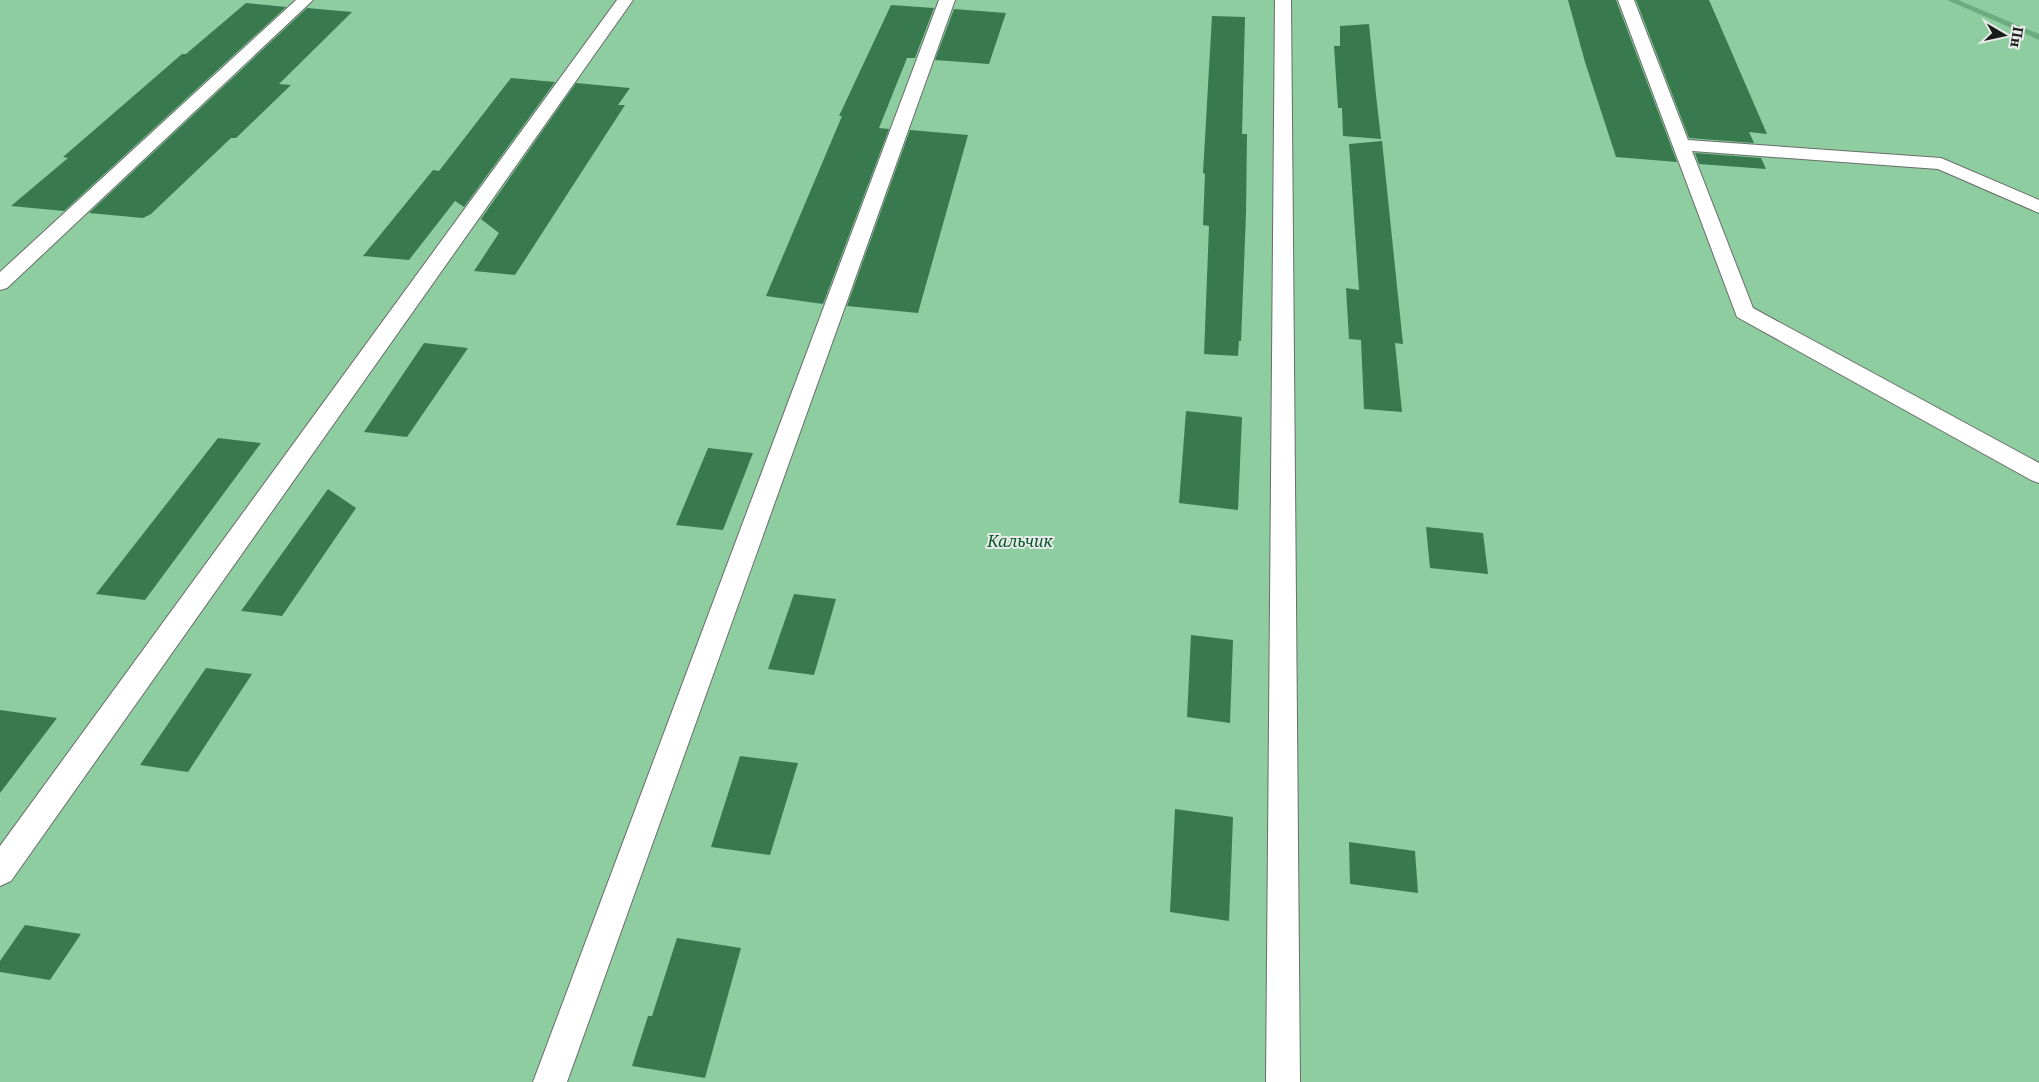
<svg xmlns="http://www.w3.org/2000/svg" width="2039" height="1082" viewBox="0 0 2039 1082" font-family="'Noto Serif',serif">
<rect width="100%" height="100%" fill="#e8ece9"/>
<path fill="#8ecda0" d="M0,0H2039V1082H0Z"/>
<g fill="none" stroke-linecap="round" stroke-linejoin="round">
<path fill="#6cad7f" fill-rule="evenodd" d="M1947,0H1958L2039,34V40Z"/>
</g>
<path fill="#38794e" d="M1568,0H1616L1677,162L1616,157L1585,62Z
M1636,0H1709L1767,134L1749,132L1754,143L1689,138Z
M246,3L286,7L64,211L11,206L68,158L63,157L182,54H186Z
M891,5L934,8L915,58H907L879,128L889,129L823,304L766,296L842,116H839Z
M307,8L352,12L279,84L291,85L236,138H231L151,214L143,218L89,213Z
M954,9L1006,13L989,64L935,60Z
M1212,16L1245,17L1242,134H1247L1246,214L1241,341H1239L1238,356L1204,354L1209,226L1203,225L1205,174L1203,173Z
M1369,24L1376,95L1381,139L1343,136L1342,108H1338L1334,46H1340V26Z
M511,78L555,82L464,207L455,201L409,260L363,256L433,170L439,171Z
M576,83L630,88L618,105H625L515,275L474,271L499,233L481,219Z
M910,130L968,135L918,313L847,306Z
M1382,141L1403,344L1395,343L1402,412L1364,409L1361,340L1349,339L1346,288L1359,290L1349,144Z
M1695,153L1761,158L1766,169L1699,164Z
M424,343L468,348L407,437L364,432Z
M1186,411L1242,417L1238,510L1179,503Z
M218,438L261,443L145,600L96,594Z
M708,448L753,453L723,530L676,525Z
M328,489L356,508L282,616L241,611Z
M1426,527L1483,533L1488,574L1430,568Z
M794,594L836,599L814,675L768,669Z
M1191,635L1233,640L1230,723L1187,717Z
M206,668L252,674L188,772L140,765Z
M0,710L57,718L0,793Z
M740,756L798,763L770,855L711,847Z
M1175,809L1233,817L1229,921L1170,912Z
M1349,842L1415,851L1418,893L1350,884Z
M25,925L81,934L50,980L0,972V961Z
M677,938L741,948L705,1078L632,1066L648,1016H652Z"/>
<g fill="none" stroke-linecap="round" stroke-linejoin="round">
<g stroke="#696d6a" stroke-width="2">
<path id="service" d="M296,0H313L7,288L0,290V272Z
M617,0H633L11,881L0,886V846Z
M939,0H955L567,1082H533Z
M1275,0H1291L1300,1082H1266Z
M1618,0H1634L1688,140L1941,158L2039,200V213L1938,169L1692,151L1753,308L2039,463V483L2031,480L1737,317Z"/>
</g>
<use href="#service" fill="#fff" fill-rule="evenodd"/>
</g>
<g text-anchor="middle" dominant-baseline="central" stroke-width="4" stroke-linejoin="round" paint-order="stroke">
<g font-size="16" font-style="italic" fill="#08572d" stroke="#e8ece9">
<text x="1020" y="541">Кальчик</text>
</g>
</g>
<g transform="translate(2004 35) rotate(99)" stroke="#e8ece9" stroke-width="4" paint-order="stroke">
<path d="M0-4L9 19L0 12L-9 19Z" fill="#191b19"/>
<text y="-8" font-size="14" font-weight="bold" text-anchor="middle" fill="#191b19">Пн</text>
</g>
</svg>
